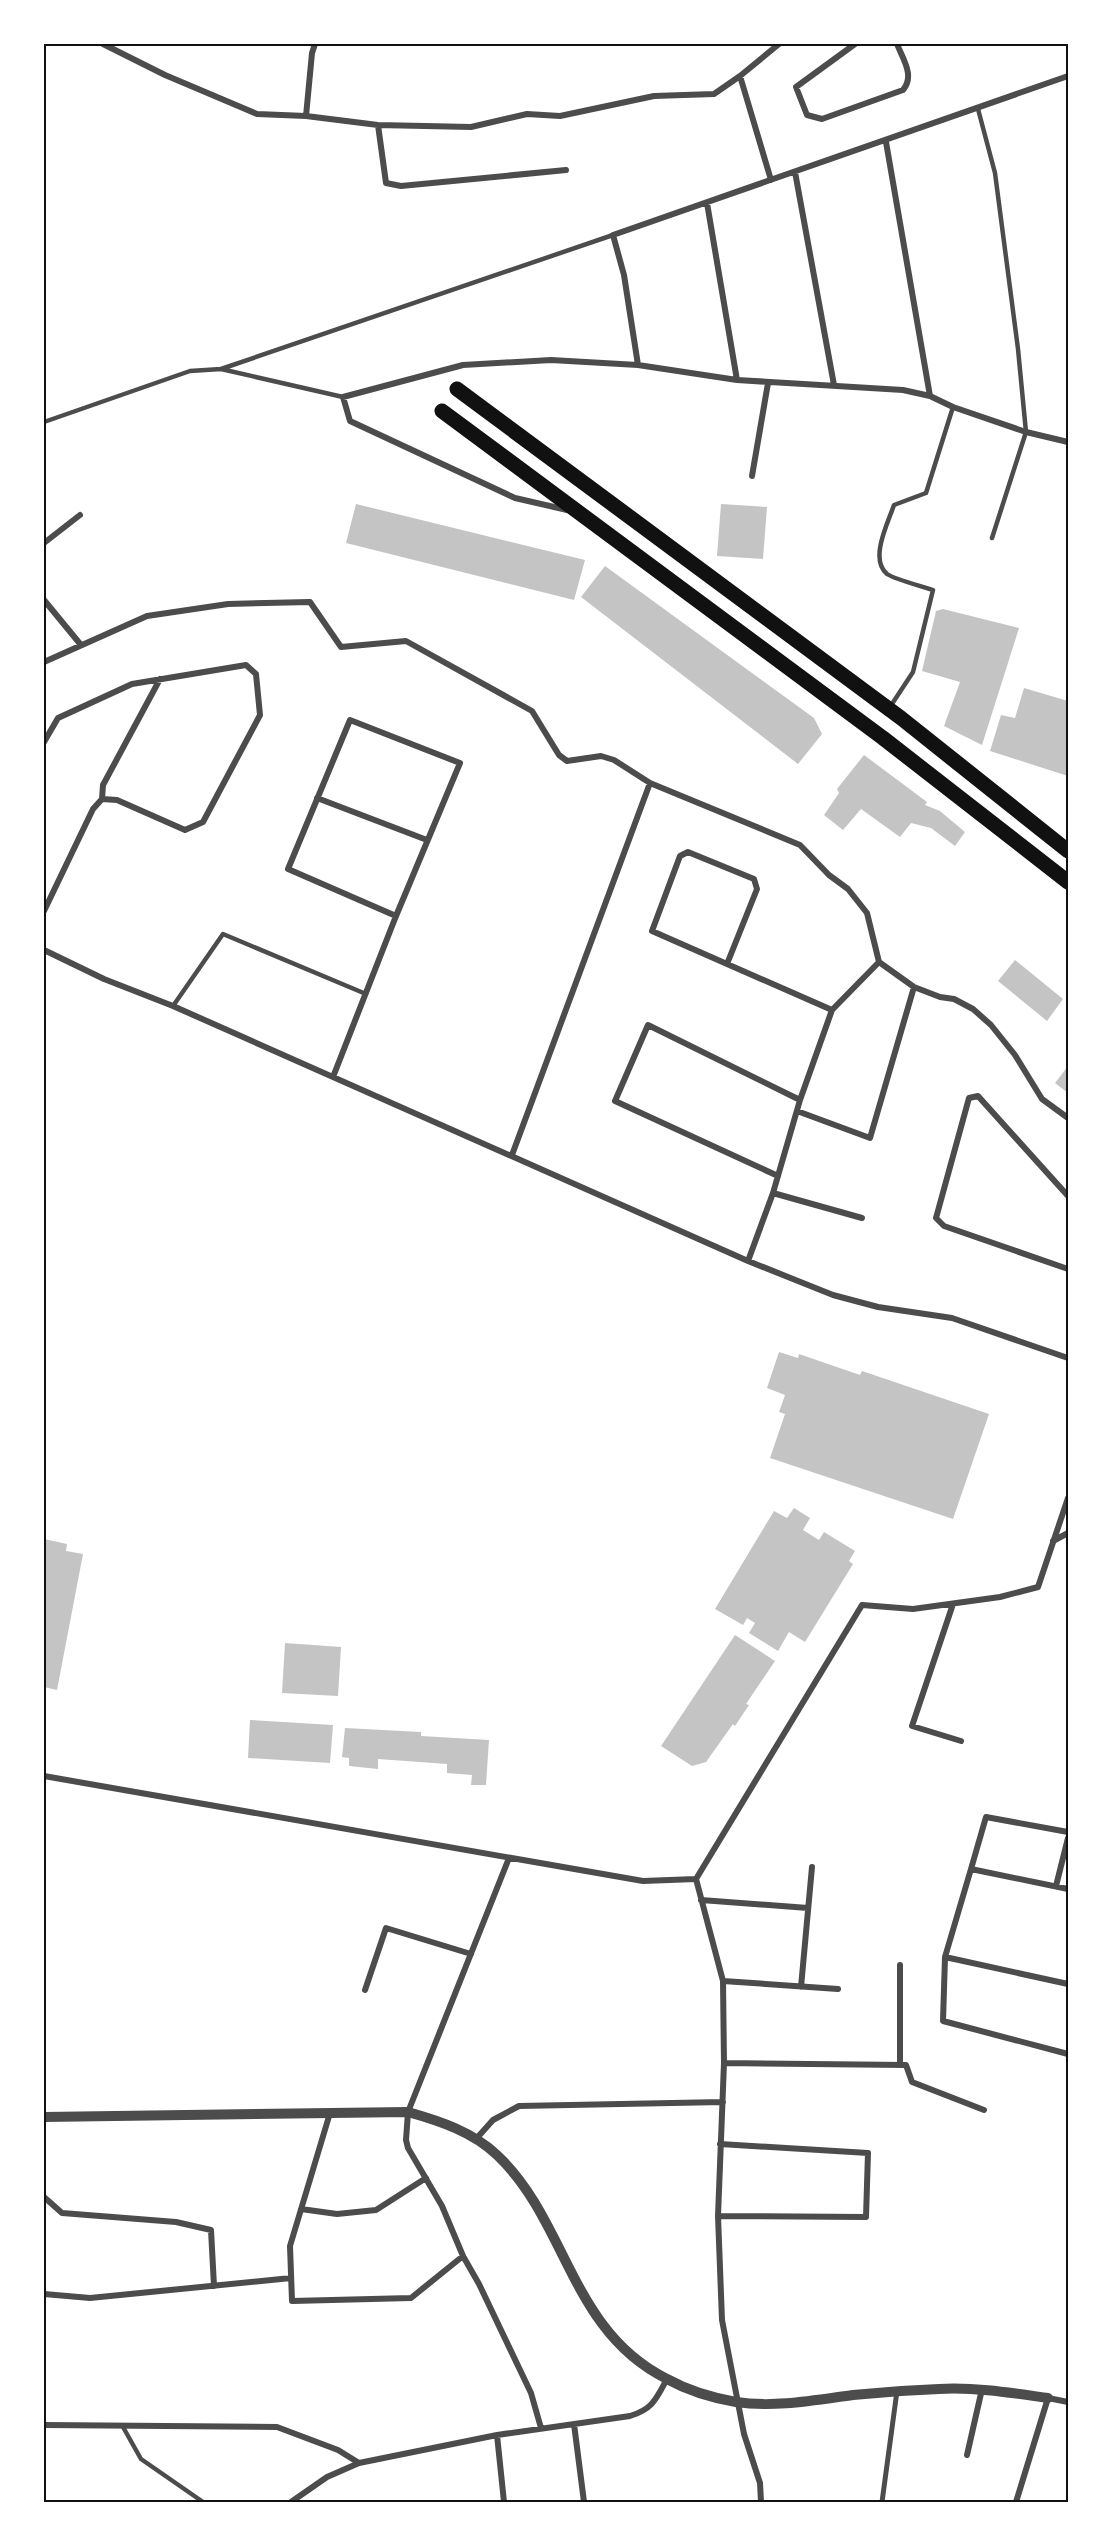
<svg xmlns="http://www.w3.org/2000/svg" width="1112" height="2546" viewBox="0 0 1112 2546" font-family="'PT Sans',sans-serif">
<rect width="100%" height="100%" fill="#fff"/>
<path fill="#c4c4c4" d="M356,504L585,560L574,600L346,543Z
M721,504L767,507L763,559L717,556Z
M605,566L814,718L822,734L798,764L581,597Z
M943,609L1019,628L982,745L944,726L960,682L922,671L936,611Z
M1024,688L1068,701V776L990,751L1001,715L1015,718Z
M864,755L927,802L925,805L940,811L965,832L955,846L931,828L911,823L900,837L861,809L843,830L824,815L839,793L837,789Z
M1015,960L1063,999L1047,1021L998,981Z
M1068,1066V1093L1055,1083Z
M779,1352L798,1358L799,1354L860,1375L862,1371L989,1414L953,1519L770,1458L785,1414L779,1412L785,1395L767,1388Z
M794,1508L810,1518L803,1530L819,1540L824,1532L855,1551L849,1561L853,1564L805,1642L789,1632L778,1651L749,1633L755,1623L747,1618L743,1625L715,1609L774,1511L787,1518Z
M44,1539L67,1544L66,1551L83,1554L57,1690L44,1687Z
M735,1635L775,1661L746,1704L749,1705L735,1726L733,1724L706,1762L692,1766L661,1746Z
M285,1643L341,1647L338,1696L282,1693Z
M250,1720L333,1725L330,1763L248,1758Z
M345,1728L421,1732V1736L489,1740L486,1785H471L472,1775L447,1773V1764L378,1759V1769L349,1766V1758L342,1757Z"/>
<g fill="none" stroke-linecap="round" stroke-linejoin="round">
<path stroke="#4c4c4c" stroke-width="4.5" d="M978,109L995,173L1018,349L1026,432L992,538
M221,369L613,235
M44,422L190,371L221,369L343,397
M890,707L913,672L933,590C922,586 896,580 887,574C869,559 888,523 894,505L926,493L953,407
M173,1006L223,934L366,994
M123,2427L141,2459L203,2502"/>
<path stroke="#4c4c4c" stroke-width="5" d="M882,2502L897,2391"/>
<path stroke="#4c4c4c" stroke-width="6" d="M103,44L165,75L257,114L306,116L378,125L471,127L527,114L560,116L654,96L714,94L740,76L779,44
M855,44L796,87L807,115L822,119L903,90C915,76 903,59 897,44
M740,76L771,180
M306,116L312,53L315,44
M378,125L386,183L401,186L566,170
M886,142L930,396
M795,172L834,385
M707,203L737,380
M638,365L624,275L613,235L1068,76
M752,476L768,383
M567,510L515,498L350,421L343,397L463,365L551,360L638,365L737,380L903,390L930,396L953,407L1026,432L1068,442
M44,543L80,515
M44,600L81,645
M44,662L147,616L228,604L310,602L341,647L406,641L532,711L559,755L567,761L601,756L614,760L650,783L800,845L829,875L848,889L867,913L879,962L914,987L940,997L954,999L973,1009L991,1025L1015,1055L1042,1099L1068,1118
M44,742L58,718L132,684L246,665L256,674L260,715L203,822L185,830L117,800L102,799L93,809L44,911
M317,798L427,840
M102,799L103,785L160,679
M44,950L104,979L173,1006L748,1261L833,1295L878,1307L952,1318L1068,1358
M727,964L757,889L754,879L688,852L680,856L652,931L832,1010
M333,1077L396,916L460,763L350,720L288,869L396,916
M797,1111L870,1138L914,987
M512,1155L650,783
M778,1176L615,1101L648,1025L800,1100
M773,1193L862,1218
M1068,1196L978,1096L969,1098L936,1218L944,1226L1068,1269
M748,1261L773,1193L800,1100L832,1010L879,962
M1053,1541L1068,1533
M953,1604L912,1726L961,1741
M44,1776L643,1881L696,1879
M1068,1832L986,1817L971,1869L1068,1889
M509,1858L408,2112L406,2140L408,2148L442,2206L463,2256L479,2284L531,2393L541,2428
M1056,1886L1068,1838
M701,1900L808,1908
M945,1957L971,1869
M900,1965V2065
M723,1981L838,1989
M1068,1984L945,1957L943,2021L1068,2054
M801,1987L812,1867
M365,1990L386,1928L471,1954
M724,2063L906,2065L912,2082L984,2110
M330,2113L290,2246L292,2301L411,2298L463,2256
M476,2139L493,2120L519,2106L723,2102
M44,2197L62,2213L176,2222L211,2230L214,2286
M301,2209L337,2214L376,2210L426,2178
M718,2216L866,2217L868,2153L720,2144
M44,2294L90,2298L291,2278
M574,2424L584,2502
M44,2425L277,2427L338,2450L359,2463
M497,2435L504,2502
M967,2455L982,2389
M291,2502L327,2477L359,2463L497,2435L630,2416C653,2409 656,2399 667,2379
M761,2502L760,2483L744,2434L722,2320L718,2216L724,2063L723,1981L696,1879L862,1605L913,1609L1000,1597L1038,1587L1068,1498
M1016,2502L1048,2398L1068,2402"/>
<path stroke="#4c4c4c" stroke-width="10" d="M44,2117L408,2112C440,2121 473,2132 497,2155C568,2222 570,2331 667,2379C687,2390 713,2398 736,2402C774,2408 816,2400 853,2395C882,2392 911,2390 939,2389C976,2387 1012,2393 1048,2398"/>
<path stroke="#111" stroke-width="15" d="M457,389L901,718L1068,851
M442,411L883,738L1068,882"/>
</g>
<rect width="1112" height="2546" fill="none" stroke="#ffffff" stroke-width="90"/>
<rect x="45" y="45" width="1022" height="2456" fill="none" stroke="#111" stroke-width="2"/>
</svg>
